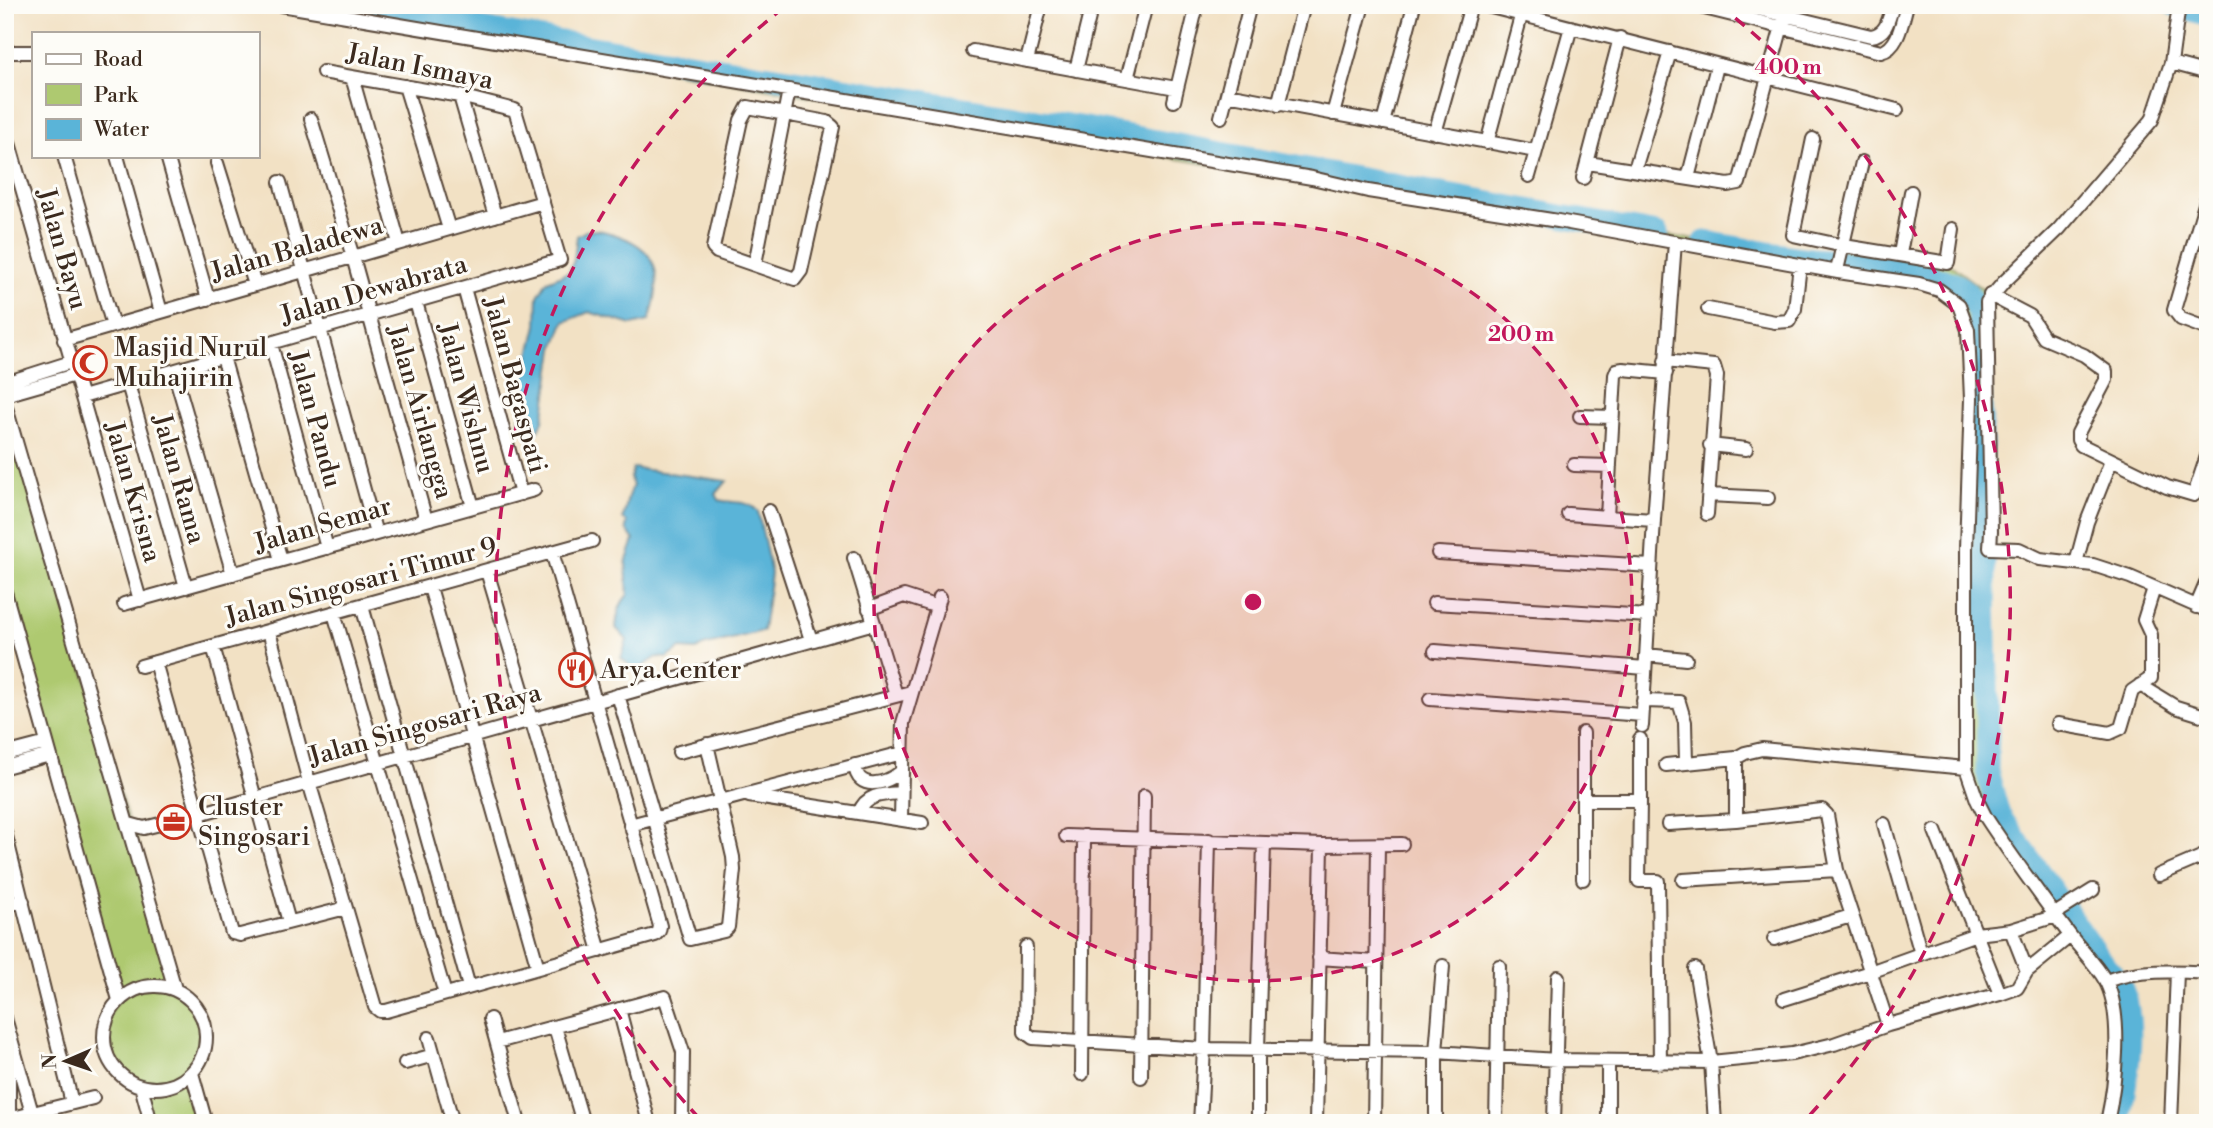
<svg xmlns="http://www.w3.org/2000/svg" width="2213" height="1128" viewBox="0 0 2213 1128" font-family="'Libre Bodoni',serif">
<rect width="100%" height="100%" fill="#fdfcf7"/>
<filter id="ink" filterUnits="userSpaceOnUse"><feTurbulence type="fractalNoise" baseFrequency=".0143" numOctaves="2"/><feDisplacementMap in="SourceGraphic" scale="14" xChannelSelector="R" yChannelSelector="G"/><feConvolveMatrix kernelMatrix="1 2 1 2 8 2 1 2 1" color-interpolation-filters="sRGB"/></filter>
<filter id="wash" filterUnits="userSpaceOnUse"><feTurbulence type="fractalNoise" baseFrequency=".00686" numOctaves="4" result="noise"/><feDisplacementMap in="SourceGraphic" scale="28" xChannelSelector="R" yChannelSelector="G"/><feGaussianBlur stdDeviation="1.57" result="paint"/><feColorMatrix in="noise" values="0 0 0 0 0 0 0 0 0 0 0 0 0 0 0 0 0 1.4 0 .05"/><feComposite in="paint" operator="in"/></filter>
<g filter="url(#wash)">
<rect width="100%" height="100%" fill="#f2e1c4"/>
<path fill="#aec970" stroke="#747a47" stroke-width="2" d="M281,5H336L974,110L1783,256L1839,261L1844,246L1948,263L1990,295L1991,531L1984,548L1988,729L1987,771L1999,815L2100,959C2108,968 2117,977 2122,989C2138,1025 2126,1085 2119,1123H2107L2115,1078L2106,981L2070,936L1970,783L1965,318L1939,290Z
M5,404L129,824L145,832L134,842L175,989C208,1007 216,1044 192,1073L206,1123H151L141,1087C104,1071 94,1032 119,1000L5,592Z"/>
<path fill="#5ab4d8" stroke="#4a6f7b" stroke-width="2" d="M598,230C655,242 667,268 649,321L632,325L589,312L564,322L554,349L543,421L533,440L519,424L523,384L537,325L538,296L547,281L569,272L574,260L577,236L586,231Z
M633,468L727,481L716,494L719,500C733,504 748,499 758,512L771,573L763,631L703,646L696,650L680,649L667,658L657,657L642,667L634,669L621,658L627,640L616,628C617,616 619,603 628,595L626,563L634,540L626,529L627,522L622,519C628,508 625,496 633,486L630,478Z"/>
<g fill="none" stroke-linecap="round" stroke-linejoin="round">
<path stroke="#5ab4d8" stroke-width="23" d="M336,5L1092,129L1657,234
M2175,5L2208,15
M1705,242C1740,248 1775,255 1811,259C1854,263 1919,266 1958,286C1970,292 1974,304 1979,315L1988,729L1987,771L1999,815L2100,959C2108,968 2117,977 2122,989C2138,1025 2126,1085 2118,1123"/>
</g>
</g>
<g filter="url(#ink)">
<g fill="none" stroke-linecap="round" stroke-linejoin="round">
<g stroke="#564537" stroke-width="16">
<path id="street" d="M281,5L1312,178L1368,191L1558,221L1838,272L1919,284L1939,290L1959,305L1968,330L1971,399L1966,549V768L1977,800L1985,816C2011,856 2040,895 2069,934C2080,949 2096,964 2105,980C2124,1014 2115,1086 2107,1123
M1483,5L1897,110
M1692,5L1881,52C1899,48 1902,21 1907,5
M1742,5L1871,36C1887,34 1889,18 1893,5
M2179,5L2171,63L2152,120L2059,229L2004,282L1987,302L1991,531L1990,548L2019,549L2040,559L2093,565L2130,577L2208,611
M973,51L1176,88
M5,52H33
M1027,61L1041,5
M2171,63L2208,73
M1076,70L1092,5
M352,77L399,243
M1127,79L1146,5
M405,86L449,229
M1227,94L1536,151
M460,96L495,216
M1174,101L1197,5
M1278,105L1304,5
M748,107L827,122L833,127L801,271L795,279L717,252L713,248L741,120Z
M1333,114L1363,5
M1221,117L1250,5
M311,119L353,257L426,520
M1383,123L1414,5
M5,129L140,600
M1435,133L1471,5
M1813,139L1793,235L1844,246L1948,263L1953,229
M1487,143L1521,16
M64,156L113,326
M117,156L161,312
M167,156L208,299
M217,163L255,285
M1588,163L1728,185L1739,183L1785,15
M1635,169L1670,52
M1529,176L1571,27
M1583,178L1620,38
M1688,178L1717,66
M280,182L376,534
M2208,194L2174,310L2181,319L2208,329
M1900,254L1911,192
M755,264L789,90
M1838,272V266L1862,162
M464,288L521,494
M1990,295L2030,316L2044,338L2084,355L2106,371V380L2078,433V440L2081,445L2167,487L2194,495L2208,453
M416,302L473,507
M1708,309L1775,322L1789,321L1795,309L1800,265
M64,340L543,202
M271,344L327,548
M223,357L281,560
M1665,361L1714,366L1717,376L1707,514
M174,371L233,574
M5,383L71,362
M128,384L186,587
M5,395L75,375
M82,397L560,260L515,110L460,96L323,72
M5,404L175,989
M1580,416L1612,417
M1710,445L1746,449
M1574,465L1610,466
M1709,495L1768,498
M769,511L811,640
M1568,514L1607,517
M1654,520L1607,517L1615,375L1617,370L1623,369L1666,373
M1438,553L1651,566
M854,558L896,695
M2076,563L2087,522L2111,461
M487,571L600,951
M430,587L538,968
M5,592L119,1000
M1434,603L1649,616
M124,604L534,490
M362,606L469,987
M2196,607L2208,579
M869,609L904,596L938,607
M334,613L445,994
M269,631L309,782L375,1007L380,1011H386L655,935L659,931L660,926L552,552
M213,646L289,922
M1435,651L1645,668
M1646,655L1686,659
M155,662L232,933L240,935L346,908
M141,666L592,541
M2140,685L2176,707L2208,717
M618,695L690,939L724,931L728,927L734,870L733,857L707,744
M1430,699L1642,715
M1643,701L1679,702L1685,722L1686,763
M2058,724L2110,733L2121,728L2132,691L2151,678V635L2144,620L2154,588
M1642,726L1654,520L1675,242
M679,752L911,692
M5,754L47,743
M855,765C857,793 887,783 901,772
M1666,765L1736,758L1745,753L1762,749L1966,768
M5,767L50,755
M749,796L922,823
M1583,800H1640V739
M1640,800L1639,881H1658L1660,1063
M859,813C866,794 883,794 901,793
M901,819L903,723L940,597
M1736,820V758
M129,824L144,828L192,816L874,623
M1668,824L1736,820L1822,810L1827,815L1837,870
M1884,824L1921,954
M630,825L902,753
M1935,831L2000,994
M5,832L72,1103
M1066,836L1322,845L1402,844
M2159,875L2208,854
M1583,879V733
M1683,880L1837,870L1888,1025
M5,905L23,901
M2011,930L2027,971
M1774,939L1851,916
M1026,947L1025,1032L1033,1038L1204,1049L1436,1052L1557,1060L1711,1062L1792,1054L1834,1044L1888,1025L2000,994L2017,988L2027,971L2070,936
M1319,958L1376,962
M1695,969L1711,1062L1715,1123
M2106,981C2137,969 2175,971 2208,973
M104 1037a51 51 0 1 1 102 0a51 51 0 1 1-102 0Z
M1784,999L1870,972L1976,934L2011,930L2056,916L2061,910L2093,890
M619,1009L649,1123
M5,1018L32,1113
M490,1019L519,1123
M555,1027L583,1123
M429,1038L453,1123
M497,1042L665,997L683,1052L682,1123
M1608,1061V1123
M405,1063L434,1055
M192,1073L206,1123
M1082,1074L1084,836
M1141,1077L1144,796
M141,1086L151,1123
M5,1120L93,1098
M9,1120V1047
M1200,1123L1204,1049L1209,840
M1258,1123V1049L1264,843
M1316,1123L1322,845
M1374,1123L1378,845
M1436,1123V1052L1443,966
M1496,1123L1499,966
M1554,1123L1558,977
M2171,1123L2177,972"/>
</g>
<use href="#street" stroke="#fff" stroke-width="12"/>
</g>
</g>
<circle cx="1253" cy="602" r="379" fill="#c2185b" fill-opacity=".12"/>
<g fill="none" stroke="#c2185b" stroke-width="3.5" stroke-dasharray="12 9">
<circle cx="1253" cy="602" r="379"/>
<path d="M699 1118A757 757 0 0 1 787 5M1719 5A757 757 0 0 1 1807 1118"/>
</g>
<defs>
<g id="mosque-ring" transform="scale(1.75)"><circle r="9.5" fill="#fdfcf7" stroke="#c8321e" stroke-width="1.5"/><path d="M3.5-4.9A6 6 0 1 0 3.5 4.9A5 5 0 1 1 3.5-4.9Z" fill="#c8321e"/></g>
<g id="restaurant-ring" transform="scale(1.75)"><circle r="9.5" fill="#fdfcf7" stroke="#c8321e" stroke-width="1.5"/><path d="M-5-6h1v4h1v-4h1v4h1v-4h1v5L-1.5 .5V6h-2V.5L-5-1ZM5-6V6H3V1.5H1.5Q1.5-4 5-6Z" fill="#c8321e"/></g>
<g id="office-ring" transform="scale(1.75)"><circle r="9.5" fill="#fdfcf7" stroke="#c8321e" stroke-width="1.5"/><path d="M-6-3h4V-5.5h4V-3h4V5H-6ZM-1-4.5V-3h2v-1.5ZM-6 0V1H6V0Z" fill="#c8321e"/></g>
</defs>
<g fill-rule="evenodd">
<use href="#mosque-ring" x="90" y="363"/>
<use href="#restaurant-ring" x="576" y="670"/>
<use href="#office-ring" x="174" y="822"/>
</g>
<g text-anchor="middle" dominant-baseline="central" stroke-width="6" stroke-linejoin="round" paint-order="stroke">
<g font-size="26" fill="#3b2a1e" stroke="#fdfcf7">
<text transform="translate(420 67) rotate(11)">Jalan Ismaya</text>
<text transform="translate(62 249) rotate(74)">Jalan Bayu</text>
<text transform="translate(297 249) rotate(-16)">Jalan Baladewa</text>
<text transform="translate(374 290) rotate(-16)">Jalan Dewabrata</text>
<text transform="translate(515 385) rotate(75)">Jalan Bagaspati</text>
<text transform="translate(466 398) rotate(75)">Jalan Wishnu</text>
<text transform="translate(420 412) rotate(74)">Jalan Airlangga</text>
<text transform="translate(315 419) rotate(75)">Jalan Pandu</text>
<text transform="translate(179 479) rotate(74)">Jalan Rama</text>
<text transform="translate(133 492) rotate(74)">Jalan Krisna</text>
<text transform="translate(323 525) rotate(-16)">Jalan Semar</text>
<text transform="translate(361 582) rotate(-15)">Jalan Singosari Timur 9</text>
<text transform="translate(425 725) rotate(-16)">Jalan Singosari Raya</text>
</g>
<g font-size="26" fill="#3b2a1e" stroke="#fdfcf7" text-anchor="start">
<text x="114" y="348">Masjid Nurul<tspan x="114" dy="30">Muhajirin</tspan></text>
<text x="600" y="670">Arya.Center</text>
<text x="198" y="807">Cluster<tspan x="198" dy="30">Singosari</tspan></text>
</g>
</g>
<circle cx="1253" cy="602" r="10" fill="#c2185b" stroke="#fdfcf7" stroke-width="3.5"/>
<g font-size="21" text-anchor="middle" font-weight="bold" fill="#c2185b" stroke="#fdfcf7" stroke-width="6" stroke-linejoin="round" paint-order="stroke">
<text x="1788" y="74">400 m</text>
<text x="1521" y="341">200 m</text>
</g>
<rect width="2213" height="1128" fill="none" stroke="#fdfcf7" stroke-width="28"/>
<rect x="32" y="32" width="228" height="126" fill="#fdfcf7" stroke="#afa8a0" stroke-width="2"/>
<rect x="46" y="54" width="35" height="10" fill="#ffffff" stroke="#afa8a0" stroke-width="2"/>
<text x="94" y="66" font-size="21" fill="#3b2a1e">Road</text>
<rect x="46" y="84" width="35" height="21" fill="#aec970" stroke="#afa8a0" stroke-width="2"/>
<text x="94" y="102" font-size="21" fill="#3b2a1e">Park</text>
<rect x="46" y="119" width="35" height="21" fill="#5ab4d8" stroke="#afa8a0" stroke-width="2"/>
<text x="94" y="136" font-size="21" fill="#3b2a1e">Water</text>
<g transform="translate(66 1061) rotate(268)" stroke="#fdfcf7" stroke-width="5" paint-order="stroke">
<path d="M0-5L12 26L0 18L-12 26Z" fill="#3b2a1e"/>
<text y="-10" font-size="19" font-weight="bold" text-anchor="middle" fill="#3b2a1e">N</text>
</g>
</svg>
